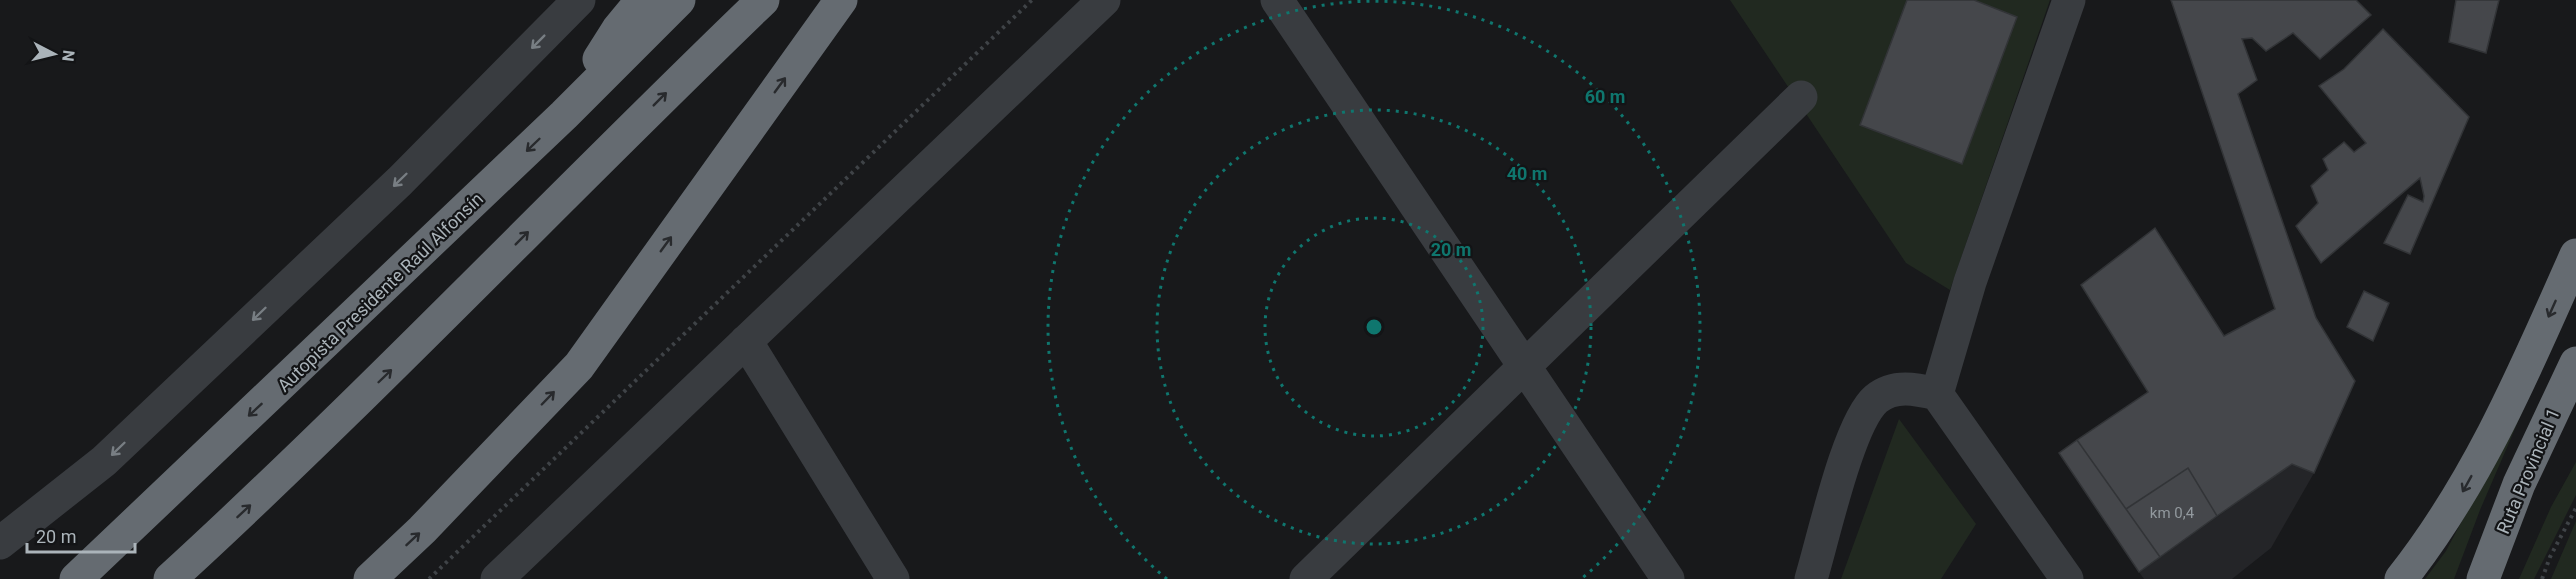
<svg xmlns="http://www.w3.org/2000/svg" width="2576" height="579" viewBox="0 0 2576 579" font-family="Roboto,sans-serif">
<rect width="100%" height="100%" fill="#18191b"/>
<path fill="#242528" d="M2292,464L2314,473L2271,548L2232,579H2144L2139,572Z"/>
<path fill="#212920" d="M1730,0H2050L1950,290L1906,263Z
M2533,387L2480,510L2454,579H2425L2446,551Z
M1899,419L1976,524L1941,579H1841Z
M2576,462V495L2534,579H2519L2551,507Z
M2576,521V579H2551Z"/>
<path fill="#45474b" stroke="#323437" stroke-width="1.5" d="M1907,0H1974L2017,17L1962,164L1860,125Z
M2171,0H2356L2371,15L2320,59L2293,33L2266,51L2252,38L2242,39L2257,80L2238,94L2316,318L2355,381L2314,473L2292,464L2217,516L2188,468L2126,509L2077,440L2148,392L2081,285L2155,228L2224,336L2275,309Z
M2456,0H2499L2486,53L2449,42Z
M2383,29L2469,117L2410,254L2384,243L2408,195L2423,202L2424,196L2420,178L2321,263L2296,226L2318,203L2311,186L2328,170L2323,159L2344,142L2354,152L2366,143L2319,86L2344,69Z
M2364,291L2389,303L2373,341L2347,327Z
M2077,440L2160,557L2139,572L2059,453Z
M2188,468L2217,516L2160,557L2126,509Z"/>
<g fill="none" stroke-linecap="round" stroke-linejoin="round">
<path stroke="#3f4347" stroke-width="4" stroke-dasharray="3 4.5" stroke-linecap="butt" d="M429,579L1032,0
M2542,579L2550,557L2576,508"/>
<path stroke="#393c40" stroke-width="33" d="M1277,0L1668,579
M746,341L893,579
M1937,394L1970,282L2069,0
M0,543L104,461L400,181L579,0
M497,579L1104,0
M1306,579L1801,97
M1811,579C1823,540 1848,423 1876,399C1894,384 1916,389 1937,394L2067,579"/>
<path stroke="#656b71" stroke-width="33" d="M599,59L618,29L642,0
M76,579L564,115L679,0
M170,579C374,392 564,191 763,0
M370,579L422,530L579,366L841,0
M2401,579C2478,482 2526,368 2576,255
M2483,579L2519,484L2576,363"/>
</g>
<defs><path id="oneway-shaft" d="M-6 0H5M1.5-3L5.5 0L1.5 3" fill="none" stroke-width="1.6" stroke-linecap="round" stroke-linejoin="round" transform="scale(1.5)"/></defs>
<g stroke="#787e83">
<use href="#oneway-shaft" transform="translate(538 42) rotate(135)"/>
<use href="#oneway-shaft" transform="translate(400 180) rotate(136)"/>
<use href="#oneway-shaft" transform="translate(259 314) rotate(136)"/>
<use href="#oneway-shaft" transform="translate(118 449) rotate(136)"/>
</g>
<g stroke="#282a2d">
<use href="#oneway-shaft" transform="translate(780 85) rotate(-54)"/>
<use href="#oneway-shaft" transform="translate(660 99) rotate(-45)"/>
<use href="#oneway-shaft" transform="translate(533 145) rotate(136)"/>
<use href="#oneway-shaft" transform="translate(522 238) rotate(-45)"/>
<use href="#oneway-shaft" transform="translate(666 244) rotate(-54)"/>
<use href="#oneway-shaft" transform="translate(2552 309) rotate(114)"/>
<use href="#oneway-shaft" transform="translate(385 376) rotate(-44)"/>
<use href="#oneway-shaft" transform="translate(548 398) rotate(-46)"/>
<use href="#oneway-shaft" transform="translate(255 410) rotate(137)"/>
<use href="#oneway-shaft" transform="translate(2467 484) rotate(119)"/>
<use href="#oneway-shaft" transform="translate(244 511) rotate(-43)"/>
<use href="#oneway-shaft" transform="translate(413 539) rotate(-43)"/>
</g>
<g fill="none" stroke="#0f766e" stroke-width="3" stroke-dasharray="3 6">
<circle cx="1374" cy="327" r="109"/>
<circle cx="1374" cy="327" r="217"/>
<path d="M1167 579A326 326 0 1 1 1581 579"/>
</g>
<g text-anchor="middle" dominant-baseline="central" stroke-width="4.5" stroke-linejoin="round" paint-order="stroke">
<g font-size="15" fill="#92999e">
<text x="2172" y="513">km 0,4</text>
</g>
<g font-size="18" fill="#abb4ba" stroke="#131416">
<text transform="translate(380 292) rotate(-44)">Autopista Presidente Raúl Alfonsín</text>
<text transform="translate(2528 471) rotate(-67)">Ruta Provincial 1</text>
</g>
</g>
<circle cx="1374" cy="327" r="9" fill="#0f766e" stroke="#131416" stroke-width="3"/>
<g font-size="18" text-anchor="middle" font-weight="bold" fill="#0f766e" stroke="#131416" stroke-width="4.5" stroke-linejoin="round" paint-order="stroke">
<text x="1605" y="103">60 m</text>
<text x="1527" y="180">40 m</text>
<text x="1451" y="256">20 m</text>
</g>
<g transform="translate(54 54) rotate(97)" stroke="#131416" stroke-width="4.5" paint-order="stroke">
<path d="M0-4.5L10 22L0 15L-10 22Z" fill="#abb4ba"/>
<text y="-9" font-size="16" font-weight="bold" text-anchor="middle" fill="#abb4ba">N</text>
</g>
<path d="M27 543v9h108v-9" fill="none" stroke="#abb4ba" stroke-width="3"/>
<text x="36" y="543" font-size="18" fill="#abb4ba" stroke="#131416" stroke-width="4.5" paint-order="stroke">20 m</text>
</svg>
